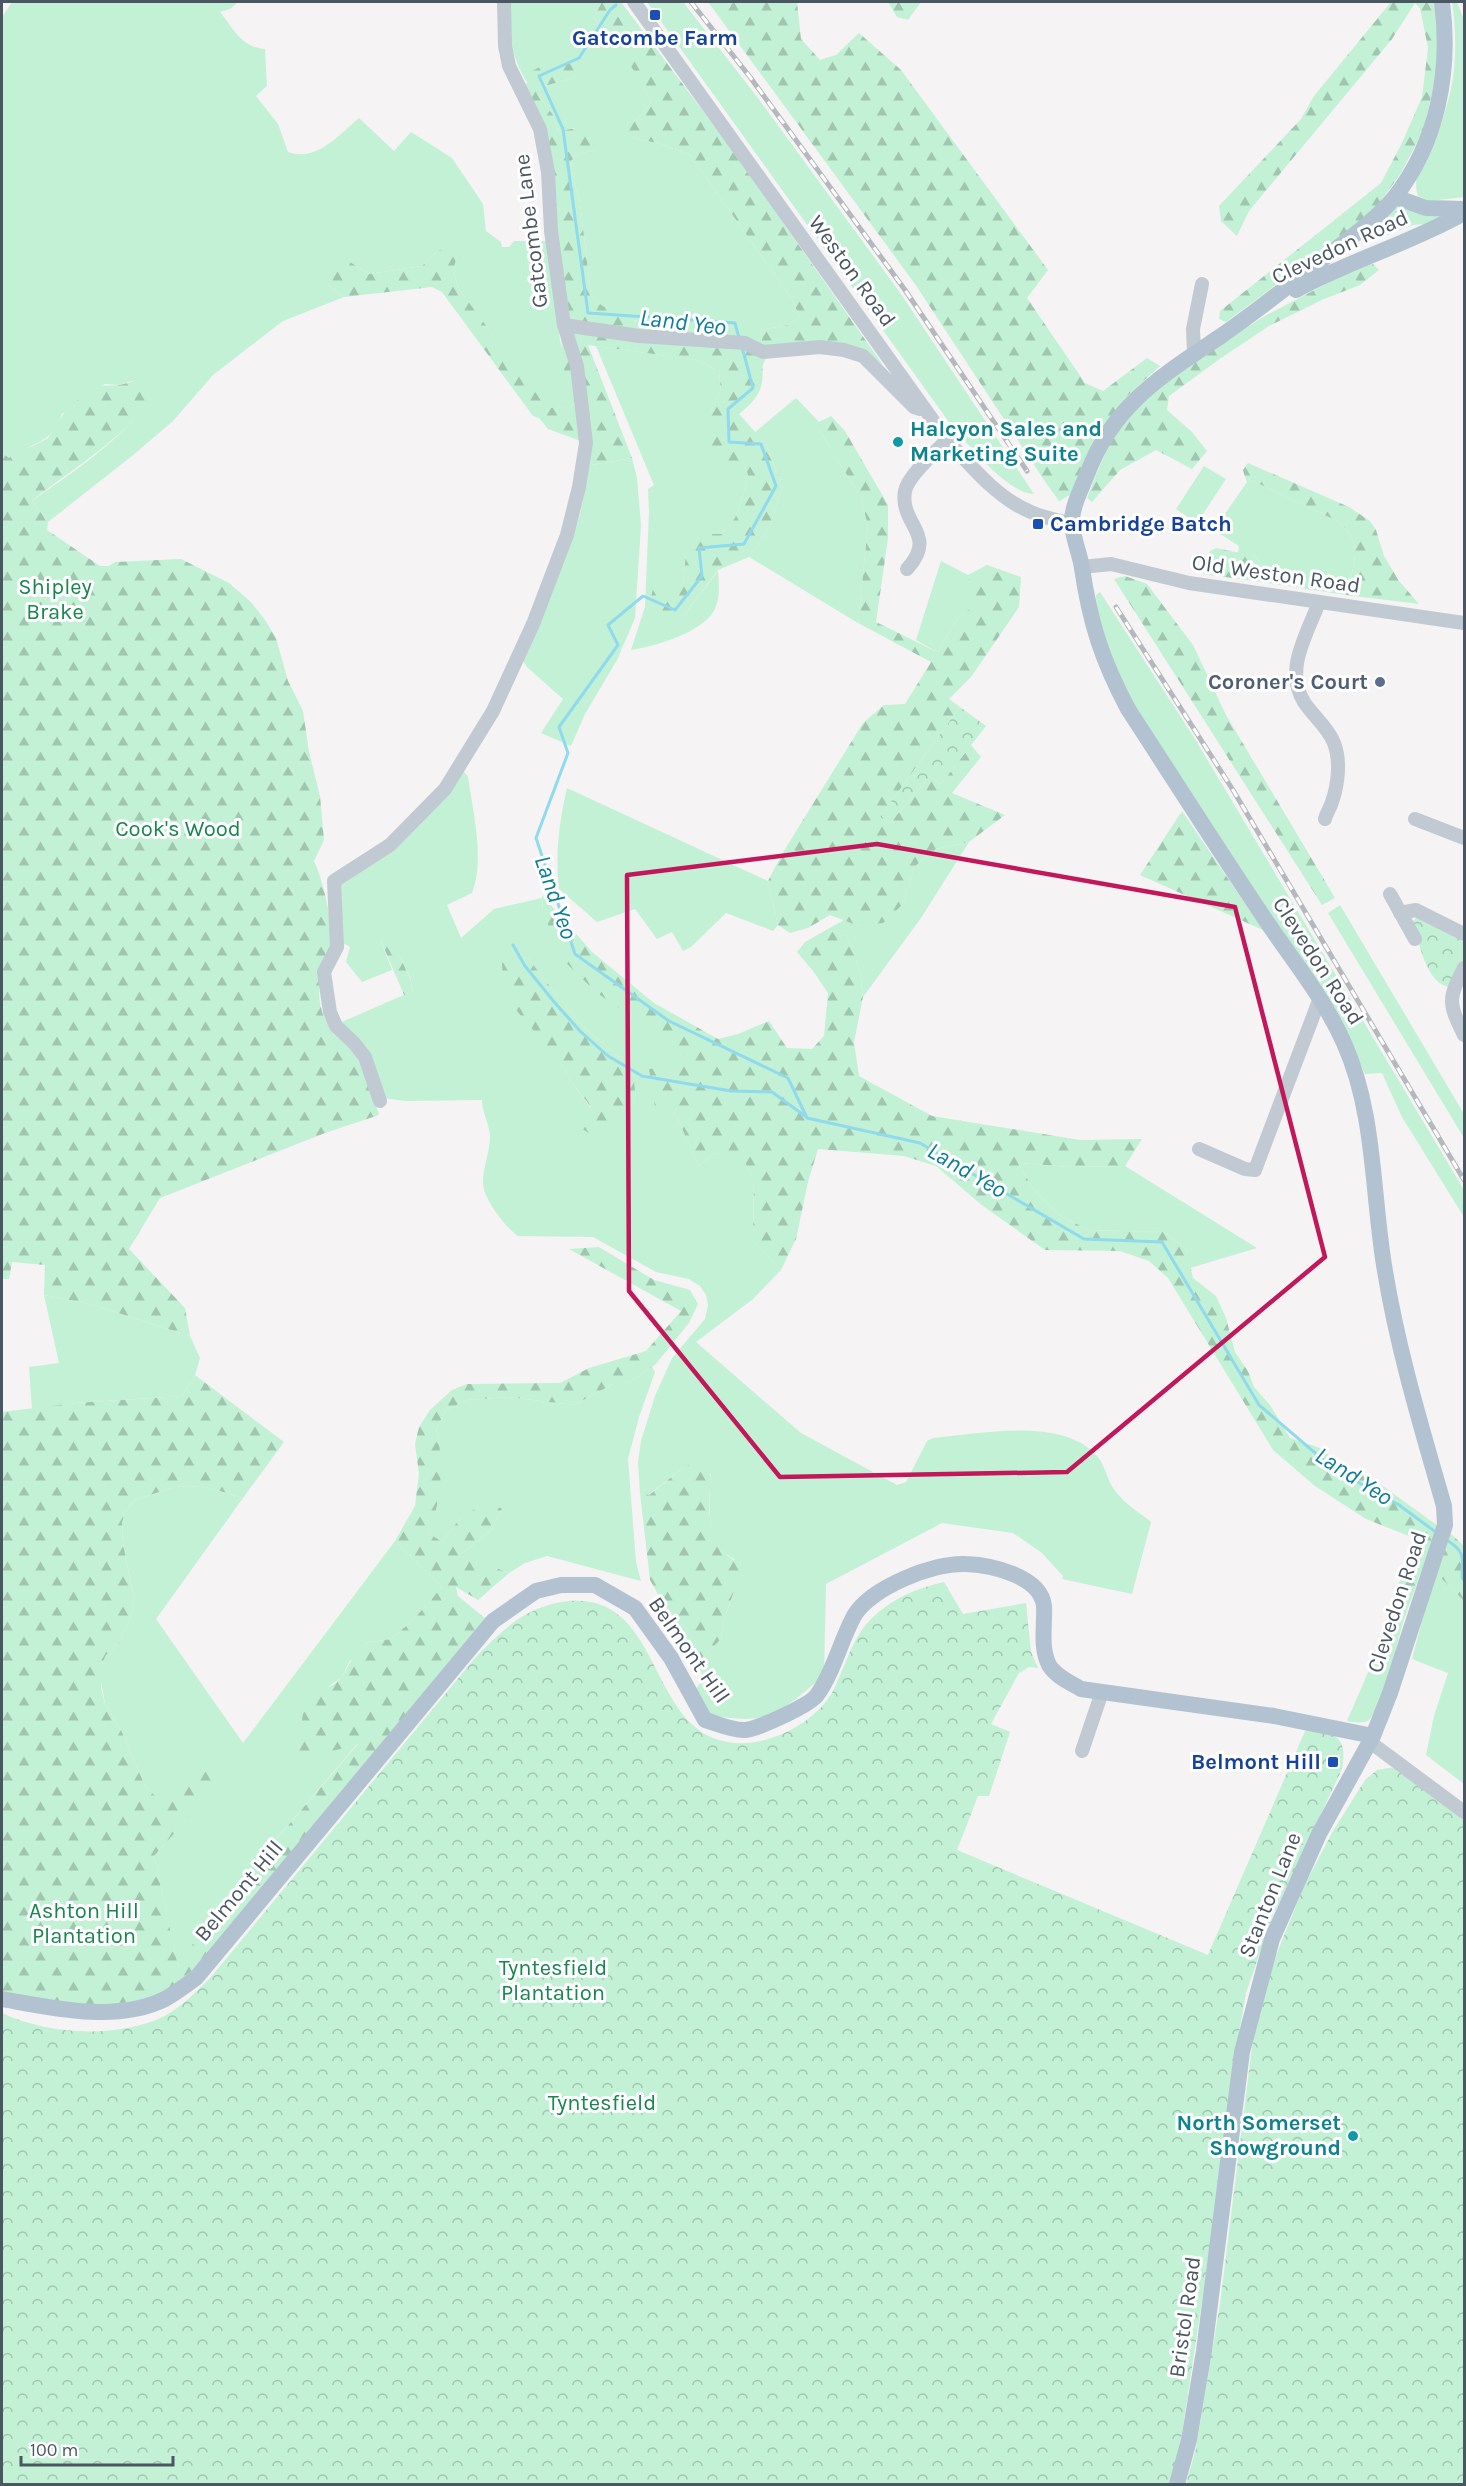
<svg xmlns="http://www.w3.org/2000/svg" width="1466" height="2486" viewBox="0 0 1466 2486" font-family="Karla,sans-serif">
<defs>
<pattern id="forest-firs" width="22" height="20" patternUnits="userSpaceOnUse" patternTransform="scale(1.5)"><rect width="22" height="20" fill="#c3f1d5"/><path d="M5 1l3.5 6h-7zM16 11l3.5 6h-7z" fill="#a0c6b0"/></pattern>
<pattern id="park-crowns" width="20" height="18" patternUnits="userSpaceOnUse" patternTransform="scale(1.5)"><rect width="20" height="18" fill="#c3f1d5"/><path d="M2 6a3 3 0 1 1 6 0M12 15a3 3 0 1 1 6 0" fill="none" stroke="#a0c6b0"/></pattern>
</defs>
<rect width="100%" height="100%" fill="#f5f3f3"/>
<path fill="#c3f1d5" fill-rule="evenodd" d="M12,2H238L230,9L220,12C233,28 242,48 265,49L267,86L256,96L278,124L288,152C317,162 339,135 359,118L394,151L411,132L452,158L483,204L486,231L501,242L502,247H509L514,241H550L560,341L576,403L570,407L547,409L459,289L453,271L457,256L438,251L422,266L369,274L350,262L328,285L344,297L283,321L213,375L173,421L132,456L48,522L32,501C59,481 149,424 147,390L132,381L120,385L105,384L62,414C52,445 31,442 9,458L2,453V17Z
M508,2H602L594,17L602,32L614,36L652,102L639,117L623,128L636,139L658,143L690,155L790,296L800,317L788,325L760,330L763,349C734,337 704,331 672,326C638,320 617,323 591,296L580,202L573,179L571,161L578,154L595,150L575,128L558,131L553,115L537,94V88L577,77L528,84C509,52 509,37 508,2Z
M647,2H683L758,98L901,294L1034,494C1009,494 971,447 954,429Z
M1452,2H1457L1464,20V197L1430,201L1418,196C1410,172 1430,154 1438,133C1443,119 1448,103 1451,89C1457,60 1456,30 1452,2Z
M1400,206L1457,213L1436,223L1413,225L1382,237L1377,235L1376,227L1391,210Z
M1263,317L1269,326L1221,358L1215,348Z
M596,346L697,360L719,371L721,391L710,413L744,463L749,478L735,518L722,534L686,553L683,587L650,602L663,621L685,614L718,571C719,585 721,603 711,615C695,635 654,646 631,650L645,607L649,512L648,489L654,485Z
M796,398L819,422V429L861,498L868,526L858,623L749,557L770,526L783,486L766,444L754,433Z
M632,458L637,478L641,525L635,618L617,660L585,714L571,746L541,733L563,699L527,667L522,659C545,604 588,524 586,466Z
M1204,466L1226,479L1197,523L1176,509Z
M1245,477L1337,521C1366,543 1353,565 1346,595L1269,583V574L1255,556L1238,553L1239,546L1214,530L1247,482Z
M941,561L968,575L975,606L959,617L937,652L916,640Z
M1100,592L1195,739L1464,1190V1217L1402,1117L1382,1073L1365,1074L1335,1011L1131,703L1097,619L1096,595Z
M463,770L468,777C473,812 485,860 472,893L447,905L461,938L494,909L542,898L543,912L688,1055L674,1065L649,1069L674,1111L699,1166L713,1154L738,1150L754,1178L753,1241L781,1270L753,1299L696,1342L801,1433L897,1485L906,1482L927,1441L933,1438C980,1434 1062,1416 1097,1456C1106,1466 1107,1482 1116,1492C1125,1504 1140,1513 1151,1522L1132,1594L1062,1579L1063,1576L1042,1553L1013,1533L942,1523L826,1584L824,1675C808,1689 784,1712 762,1717C747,1721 727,1718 711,1715L694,1691L702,1681V1674L697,1663L721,1639L723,1623L734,1592V1559C730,1556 724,1554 722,1551C706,1531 709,1497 711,1474L684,1467L648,1495L640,1493L638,1462L641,1441L655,1396L672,1358L705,1319L708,1305L706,1295L700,1286L689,1279L656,1272L593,1237L518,1236C506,1228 482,1197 483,1182C483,1166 490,1153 490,1136C489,1122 482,1113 482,1100L406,1101L382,1098L337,1024L413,991L410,977L390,937L381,941L392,970L362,982L346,962L350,947L343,943L337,883C390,849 429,824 463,770ZM527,957L579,1023L633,1069L636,1101L591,1135V1108L571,1081L561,1063Z
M567,788L768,881L778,925L773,931L726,913L691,947L683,951L672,932L657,939L635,909L597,922L559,889C555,854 559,823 567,788Z
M969,842L921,918L863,997L860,970L847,936L826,930L844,920L859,926L904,903L914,867L936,849Z
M1340,905L1464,1114V1138L1328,913Z
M1018,1163L1072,1167L1125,1166L1257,1248L1190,1268L1187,1250L1164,1232L1089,1230L1059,1215L1034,1190Z
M44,1295L90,1304L190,1336L200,1358L195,1375L182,1396L75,1403L32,1409L29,1367L59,1363Z
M652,1367L655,1372L639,1417L628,1459L636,1562L641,1581L547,1556L525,1563L509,1573L460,1555L491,1530L502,1509L461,1517L442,1542L429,1533C439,1505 444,1458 436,1429L446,1410L468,1400L508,1397L574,1405L615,1383H628Z
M188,1486L210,1488L243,1498L156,1619L243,1743L395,1541L442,1587L412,1621L391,1639L368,1642L349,1662L342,1677L325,1689L359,1742L217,1908L178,1967L154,1856L213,1789L208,1768L161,1803L145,1786L122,1732L105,1704L100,1676L102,1664L106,1655L119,1644L133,1611L134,1599L123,1544L122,1523L125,1512L135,1500L174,1487Z
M1435,1572L1464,1601V1784L1426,1755L1434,1716L1448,1673L1412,1659Z
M1404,1619C1399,1636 1381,1712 1369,1720C1363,1724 1354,1722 1347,1721L1373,1661L1382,1635Z"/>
<path fill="url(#forest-firs)" d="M602,2H621L724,139L883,365L864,353L763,349L760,330L788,325L800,317L790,296L690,155L658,143L636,139L622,128L639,117L652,102L614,37L602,32L594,17Z
M708,2H797L801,39L820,60L836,55L859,33L901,70L1048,270L1027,298L1085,383L1103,391L1147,358L1160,366L1127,396L1095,438L1072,494L1059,501L1046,483L915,284Z
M888,2H921L908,20L897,17Z
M1391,2H1436L1438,68L1423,131L1401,173L1377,206L1346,233L1226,322L1219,319L1220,311L1381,183L1401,145L1422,97L1428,48L1420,8L1415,3L1392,39L1249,211L1237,236L1221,221L1219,206L1301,119L1314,96Z
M575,49L585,69L577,77L537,88V94L553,115L558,131L590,126L603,138L595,150L578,154L571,161L573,179L580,202L591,296C628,334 687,322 735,338C745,341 756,352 766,358C760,369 764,371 762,382C760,396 749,406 739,414L766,444L783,486L770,526L749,557L718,570L685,614L663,622L650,602L653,589L683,586L686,552L695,534H722L735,518L749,478L744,463L722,465L708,439L710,413L721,391L719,371L697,360L588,345L632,458L586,466L589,444L548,429L539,418L533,416L442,292L432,287L344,297L328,285L336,267L350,262L369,274L422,266L438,251L450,247L457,256L453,271L459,289L547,408L570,407L575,404L565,378L541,151L524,89L532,71Z
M1370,261L1379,270L1360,285L1324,299L1269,326L1263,317Z
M1215,348L1221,358L1169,396L1167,410L1192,432L1207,451L1192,469L1156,450L1120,470L1092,502L1087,498C1094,481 1100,463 1109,446C1133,403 1175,376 1215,348Z
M139,380L143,383C146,387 148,391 147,396C144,426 56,480 32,501L48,522L47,530L100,566H109L115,562L181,559L229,583L251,602L265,620L276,638L288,681L303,711L309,752L320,796L324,840L314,861C323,880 334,925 330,946C325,972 315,979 321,1008C326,1031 347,1041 358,1059C368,1076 373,1097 379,1115L325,1133L160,1198L129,1249L185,1308L190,1336L90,1304L44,1295L45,1265L12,1262L9,1279H2V453L9,458L20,450L33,446L48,438L68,407L98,386L120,385Z
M831,416L845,431L888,505V538L876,622L937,652L959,617L974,606L968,575L987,565L1021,577L1019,607L971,677L949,699L960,707L880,817L889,824L930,776L941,784L971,745L981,757L952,793L1005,815L969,842L936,849L914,867L904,903L883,923L859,926L830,915L808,928L790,933L778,925L768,881L782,854L863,723L884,705L905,704L931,662L858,623L868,526L861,498L819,429V422Z
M1248,463L1349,507L1370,521L1376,530L1384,556L1399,581L1419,604L1346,595C1353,565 1366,543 1337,521L1245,477L1243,470Z
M1216,548L1255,556L1269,575V583L1203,574L1210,551Z
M1125,576L1147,584L1193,645L1226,715L1335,898L1322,905L1114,579Z
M1182,811L1263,930L1140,875Z
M542,895L592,952L654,1003L718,1039L738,1034L769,1021L787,1048L812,1049L824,1036L828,993L813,971L797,952L805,942L826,930L847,936L860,970L863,997L854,1042L859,1076L932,1116L1080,1140L1142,1139L1125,1166L1072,1167L1018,1163L1034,1190L1059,1215L1089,1230L1164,1232L1187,1250L1193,1278L1216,1296L1226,1318L1235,1352L1248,1371L1254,1387L1270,1405L1290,1438L1320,1448L1346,1469L1376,1481L1438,1526L1404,1619L1382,1635L1414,1538L1366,1519L1315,1486L1273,1450L1168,1278L1149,1261L1120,1251L1045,1250L983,1206L936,1166L904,1156L818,1149L808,1182L796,1239L781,1270L753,1241L754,1178L738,1151L713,1154L699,1166L674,1111L655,1107L649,1069L674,1064L688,1055L597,993L561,958L543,912Z
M390,936L410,978L413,991L404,995L381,941Z
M527,957L579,1023L633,1069L636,1101L592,1135L579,1127L591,1107L571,1081L561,1063L511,1004L503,985L502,963Z
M599,1247L654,1280L690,1290L698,1304L689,1323L655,1365L628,1383H615L574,1405L508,1397L468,1400L446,1410L436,1429C445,1463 441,1500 429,1533L442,1542L461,1517L488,1501L502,1509L491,1530L461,1554L509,1573L478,1600L456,1587L458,1596L486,1619L192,1971L158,1996L90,2010L7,1994L2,1991V1412L75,1403L182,1396L195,1375L284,1442L243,1498L210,1488L188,1486L174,1487L135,1500L125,1512L122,1523L123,1544L134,1599L133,1611L119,1644L106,1655L102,1664L101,1689L105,1704L122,1732L145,1786L161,1802L208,1767L214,1789L154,1856L178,1966L217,1908L358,1744L297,1761L305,1696L333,1685L342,1677L357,1650L369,1642L391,1639L412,1621L442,1587L395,1541L415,1506L419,1474L415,1444L419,1427L430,1410L452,1390L467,1384L560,1383L589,1368L646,1351L681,1311L569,1249Z
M692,1464L708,1468C714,1479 708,1493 709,1506C709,1519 714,1543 723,1552C730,1558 736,1561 742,1568L723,1623L721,1639L697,1663L650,1580L640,1493L649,1495L684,1467Z
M1448,1531L1464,1546V1601L1435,1572Z"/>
<path fill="url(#park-crowns)" d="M960,707L986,726L941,784L930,776L889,824L880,817Z
M1416,918H1421L1464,942V960L1453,985L1450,987C1426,985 1419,940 1412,922Z
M944,1582L963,1614L1026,1603L1031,1652L1038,1668L1029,1667L1019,1673L991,1724L1010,1732L989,1796H978L957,1850L1208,1955L1306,1729C1335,1733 1348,1735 1342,1769L1272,1918L1246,1993L1236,2050L1222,2169L1179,2453L1169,2484H2V2013C47,2034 109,2038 156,2020C178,2011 195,1993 211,1977L475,1658C502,1630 527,1605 569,1601C663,1593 647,1729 728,1742C765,1749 815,1724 833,1691C845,1667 852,1638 871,1619C891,1599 917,1588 944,1582Z
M1395,1767L1464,1819V2484H1186L1196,2448L1220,2304L1253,2039L1273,1963L1304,1886L1333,1831L1365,1780L1377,1770Z"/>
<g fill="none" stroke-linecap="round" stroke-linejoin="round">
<path stroke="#90daee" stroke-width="3" d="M616,5L610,10L579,58L539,76L563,129L588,313L735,323L739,338
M742,347L753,388L728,409L729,442L761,444L776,486L744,544L699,548L702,576L675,610L643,596L608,625L618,645L559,727L568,753L536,838L575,954L669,1021L788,1078L807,1118L920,1143L1084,1239L1162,1242L1259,1405L1334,1469L1399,1505L1437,1533
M513,945L525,966L555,1003L581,1032L608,1056L642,1076L731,1091L772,1092L805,1116
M1445,1539C1465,1551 1463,1556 1462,1578L1464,1580"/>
<path stroke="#c1cad2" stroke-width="14" d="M634,2L947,440C971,466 998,499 1031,512C1044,518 1058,520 1072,524
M564,325L639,336L745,343L763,352L820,347L844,350L863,356L914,407L920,409
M1194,353L1193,329L1202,284
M1082,567L1111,564L1189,583L1464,623
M907,569C939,534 899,525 905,491C908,476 936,451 947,440
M1319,602C1307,635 1284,669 1304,702C1313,716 1328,727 1334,743C1341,761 1338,785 1332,802C1330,809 1326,813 1325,819
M1415,819L1464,838
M1390,894L1415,939
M1400,913L1416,910L1464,934
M1464,968C1448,999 1448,1003 1464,1035
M380,1101L365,1057L354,1043L336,1026L330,1012L324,972L337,947L334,881L390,845L445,789L493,711L533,624L567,535L579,487L586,443L577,366L564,325L551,231L548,172L540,129L509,66L505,46L504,2
M1199,1149L1245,1169L1255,1170L1320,998
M1370,1742L1464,1812
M1082,1751L1102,1692"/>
<path stroke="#b3c2d1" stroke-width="16" d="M1395,197L1426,208L1464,209
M1296,290C1351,260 1411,243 1464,213
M2,1999C52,2008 117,2023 165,1999C176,1993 186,1985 196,1978L493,1621L536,1591L561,1585H595L635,1608L671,1658L705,1720C716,1723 733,1731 745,1730C758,1729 810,1705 817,1695C834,1671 840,1642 854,1616C870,1588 934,1562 966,1564C991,1565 1041,1576 1044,1606C1045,1625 1040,1647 1049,1665C1055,1676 1071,1683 1081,1689L1274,1716L1373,1736
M1177,2484L1189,2440L1204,2351L1242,2052L1272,1939L1319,1834L1373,1736L1390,1693L1445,1525L1444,1506C1421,1426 1397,1347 1384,1265C1372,1191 1375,1112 1344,1043C1325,1000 1295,963 1269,925C1221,854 1175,781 1128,709C1102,660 1090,623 1082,568C1080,554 1073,539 1072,524C1071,507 1082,488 1088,472C1114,404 1163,375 1221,336C1254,313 1286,288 1318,263C1344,242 1373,223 1394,198C1438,142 1451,71 1442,2"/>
<g stroke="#b5b8bd" stroke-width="5">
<path id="rail" d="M691,2L750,77L905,290L1027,471
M1116,607L1233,790L1464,1180"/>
</g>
<use href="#rail" stroke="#fff" stroke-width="3" stroke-dasharray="9" stroke-linecap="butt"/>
</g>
<path fill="none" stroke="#c2185b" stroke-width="4.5" stroke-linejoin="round" d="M877,844L1235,907L1325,1257L1067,1472L780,1477L629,1291L627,875Z"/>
<g fill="#1a4fb4" stroke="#fff" stroke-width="2">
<rect x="649" y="9" width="12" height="12" rx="3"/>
<rect x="1032" y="518" width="12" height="12" rx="3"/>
<rect x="1327" y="1756" width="12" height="12" rx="3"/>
</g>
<g fill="#0f9aa8" stroke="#fff" stroke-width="2">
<circle cx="898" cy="442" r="6"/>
<circle cx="1353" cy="2136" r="6"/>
</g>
<circle fill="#5c6f8a" stroke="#fff" stroke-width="2" cx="1380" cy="682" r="6"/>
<g text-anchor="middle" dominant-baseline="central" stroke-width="6" stroke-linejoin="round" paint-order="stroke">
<g font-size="22" font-weight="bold" fill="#164399" stroke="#fff">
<text x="655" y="38">Gatcombe Farm</text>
<text x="1050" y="524" text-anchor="start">Cambridge Batch</text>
<text x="1321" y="1762" text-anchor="end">Belmont Hill</text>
</g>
<g font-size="22" fill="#4a5661" stroke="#fff">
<text transform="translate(531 231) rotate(-97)">Gatcombe Lane</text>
<text transform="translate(1340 247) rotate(-25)">Clevedon Road</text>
<text transform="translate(852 271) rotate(54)">Weston Road</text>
<text transform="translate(1276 574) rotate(8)">Old Weston Road</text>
<text transform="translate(1318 961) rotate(57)">Clevedon Road</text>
<text transform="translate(1397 1602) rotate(-72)">Clevedon Road</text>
<text transform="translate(689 1650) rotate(55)">Belmont Hill</text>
<text transform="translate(239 1891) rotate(-50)">Belmont Hill</text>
<text transform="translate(1270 1895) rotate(-68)">Stanton Lane</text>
<text transform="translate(1185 2317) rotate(-82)">Bristol Road</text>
</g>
<g font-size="22" font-weight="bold" fill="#0d838f" stroke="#fff" text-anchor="start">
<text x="910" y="429">Halcyon Sales and<tspan x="910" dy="25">Marketing Suite</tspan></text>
<text x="1341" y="2123" text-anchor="end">North Somerset<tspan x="1341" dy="25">Showground</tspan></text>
</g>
<g font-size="22" fill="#17864f" stroke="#fff">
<text x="55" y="587">Shipley<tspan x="55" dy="25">Brake</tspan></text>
<text x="178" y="829">Cook's Wood</text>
<text x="84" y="1911">Ashton Hill<tspan x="84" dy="25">Plantation</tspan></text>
<text x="553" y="1968">Tyntesfield<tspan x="553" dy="25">Plantation</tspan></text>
<text x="602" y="2103">Tyntesfield</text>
</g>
<g font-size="22" font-weight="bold" fill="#4e5e75" stroke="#fff" text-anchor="end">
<text x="1368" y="682">Coroner's Court</text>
</g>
<g font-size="24" font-style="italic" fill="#0c7c9b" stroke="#fff">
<text transform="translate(683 322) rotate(7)">Land Yeo</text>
<text transform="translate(556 897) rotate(71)">Land Yeo</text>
<text transform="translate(967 1170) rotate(30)">Land Yeo</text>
<text transform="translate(1354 1476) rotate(33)">Land Yeo</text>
</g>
</g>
<rect width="1466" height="2486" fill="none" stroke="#4a5661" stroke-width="6"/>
<path d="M21 2456v9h152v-9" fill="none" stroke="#4a5661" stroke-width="3"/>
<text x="30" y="2456" font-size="18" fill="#4a5661" stroke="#ffffff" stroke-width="4.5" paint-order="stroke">100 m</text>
</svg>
